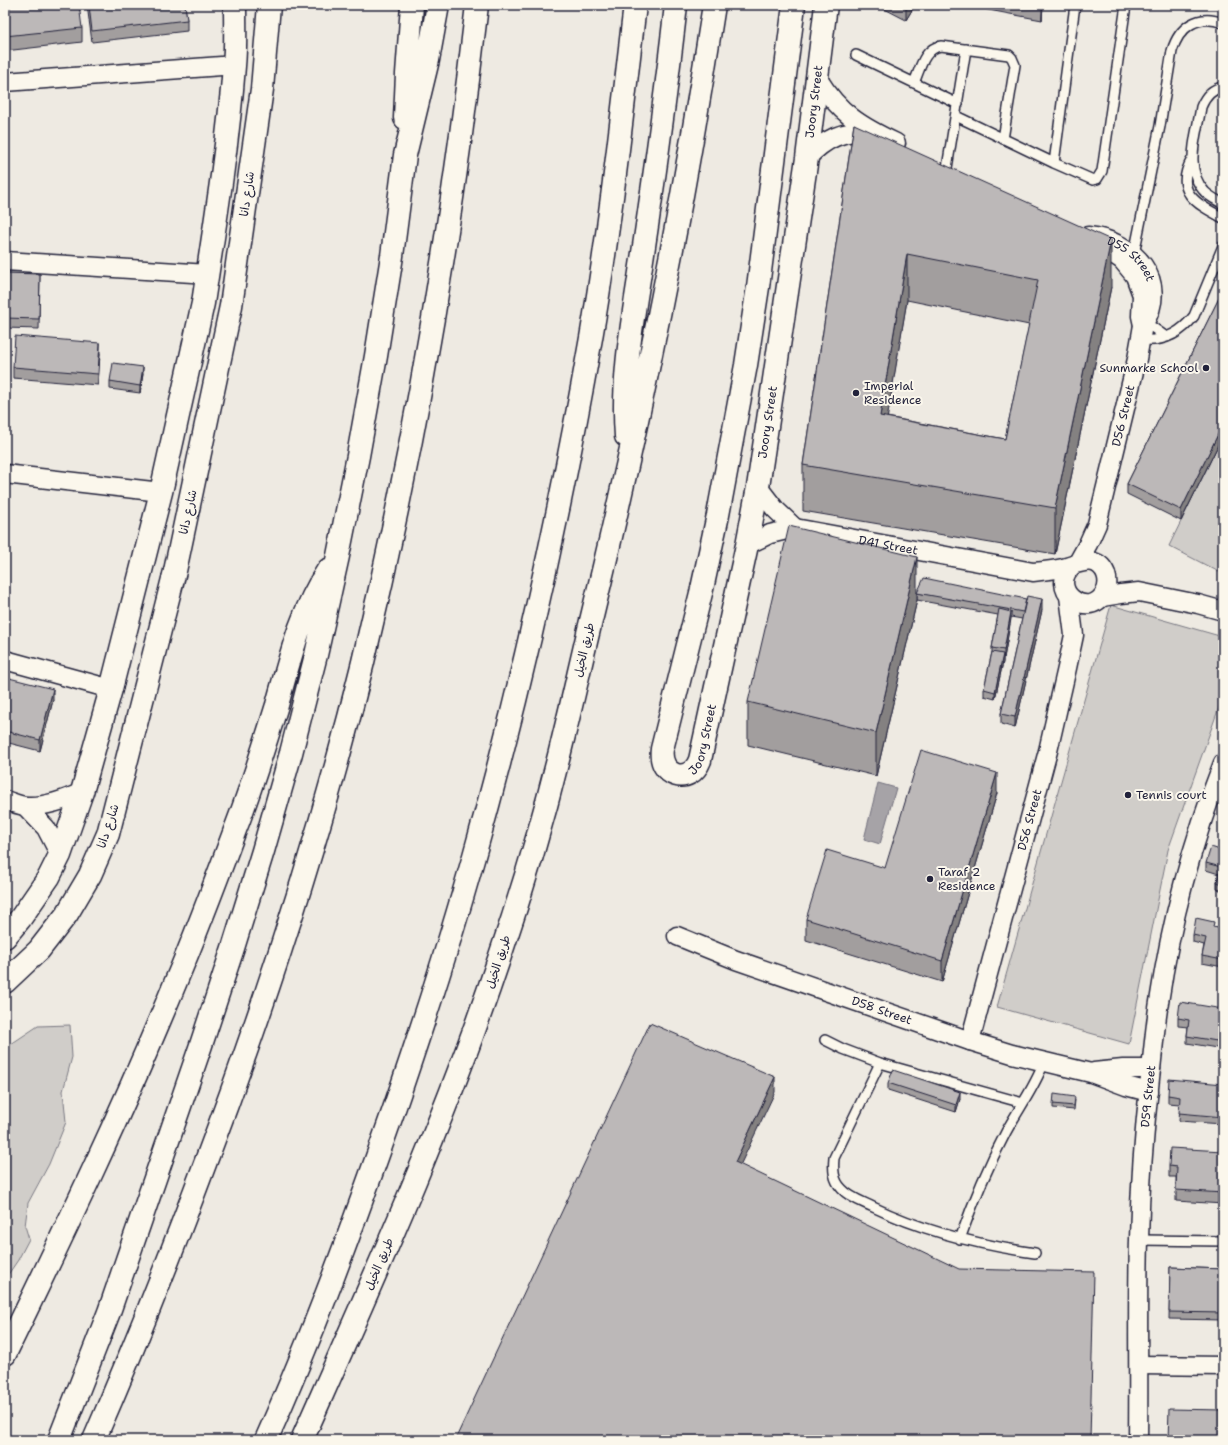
<svg xmlns="http://www.w3.org/2000/svg" width="1228" height="1445" viewBox="0 0 1228 1445" font-family="'Shantell Sans','Playpen Sans Arabic',sans-serif">
<rect width="100%" height="100%" fill="#eeeae2"/>
<filter id="ink" filterUnits="userSpaceOnUse"><feTurbulence type="fractalNoise" baseFrequency=".025" numOctaves="2"/><feDisplacementMap in="SourceGraphic" scale="8" xChannelSelector="R" yChannelSelector="G"/><feConvolveMatrix kernelMatrix="1 2 1 2 8 2 1 2 1" color-interpolation-filters="sRGB"/></filter>
<g filter="url(#ink)">
<path fill="#d0cdc9" stroke="#797882" d="M1223,435V574L1169,546Z
M1111,605L1223,637V696L1168,850L1129,1044L997,1007Z
M70,1025L72,1057L63,1091L66,1122L49,1164L28,1203L25,1226L29,1239L18,1260L5,1279V1048L38,1026Z"/>
<path fill="#a6a3a7" stroke="#716f7c" d="M878,783L896,788L880,844L864,839Z"/>
<g fill="none" stroke-linecap="round" stroke-linejoin="round">
<g stroke="#22223b" stroke-width="12">
<path id="lane" d="M1075,5L1054,163L1093,180L1097,179L1102,171L1126,5
M856,55L958,104
M914,83C920,69 924,48 941,46L1009,55L1012,58L1015,65L1003,139
M1223,87C1211,89 1205,97 1201,107C1197,134 1183,169 1205,192C1210,197 1217,200 1223,204
M956,116L1054,163
M1192,159C1173,192 1197,204 1223,218
M947,168L966,49
M1134,254L1160,126L1172,51C1179,27 1198,13 1223,23
M1143,325L1152,327L1166,337
M1141,340C1163,342 1181,333 1194,316L1223,246
M825,1040L843,1049L880,1063L1023,1103
M880,1063L834,1158C833,1169 833,1180 842,1189C850,1198 863,1202 873,1207C925,1232 979,1245 1035,1253
M960,1239C973,1202 988,1166 1006,1132C1019,1108 1035,1087 1044,1062
M1139,1240L1223,1241"/>
</g>
<g stroke="#22223b" stroke-width="21">
<g id="street">
<path d="M818,79C839,113 860,126 896,143"/>
<path d="M5,82L235,65"/>
<path d="M807,158C826,138 842,131 869,131"/>
<path id="s1" d="M1088,236C1134,240 1171,281 1143,325"/>
<path d="M5,261L208,274"/>
<path d="M5,474L161,492"/>
<path d="M758,487L775,509L795,528"/>
<path id="s2" d="M747,545L770,534L795,528L1033,572C1043,571 1053,570 1063,568C1078,564 1097,553 1106,574C1108,580 1108,588 1104,594C1087,621 1046,589 1073,565"/>
<path id="s3" d="M1078,562L1088,544L1097,524L1137,359L1143,325L1141,316L1142,295L1135,276L1122,260L1106,249"/>
<path d="M1102,597L1121,594L1139,592L1198,604L1223,611"/>
<path d="M5,660L111,689"/>
<path d="M5,800C12,802 20,806 27,806C46,807 65,800 82,792"/>
<path d="M25,806L46,828L60,855"/>
<path id="s4" d="M677,936L736,960L970,1041L1012,1054L1091,1073L1126,1086L1149,1092"/>
<path id="s5" d="M970,1041L1048,751L1067,668L1074,635L1069,596"/>
<path d="M1094,1072L1123,1069H1151"/>
<path d="M1139,1365L1223,1366"/>
<path id="s6" d="M1138,1440C1139,1373 1137,1306 1139,1240C1140,1186 1144,1132 1150,1078C1153,1053 1155,1027 1159,1002C1171,920 1193,840 1223,763"/>
</g>
</g>
<g stroke="#22223b" stroke-width="25">
<g id="secondary">
<path id="s7" d="M794,5L758,287L746,365L718,515L702,589L662,749C658,777 690,786 700,760L747,545L758,487L807,158L826,5"/>
<path d="M5,937L20,919L49,877L60,855L82,792L111,689L161,492L203,303C215,224 228,145 234,66C236,46 235,25 235,5"/>
<path d="M5,982L39,950L67,914L90,875L108,834L175,571L231,306L262,89L269,5"/>
</g>
</g>
<g stroke="#22223b" stroke-width="25">
<path id="highway" d="M405,118L407,74L412,5
M626,436C621,372 635,309 644,246C656,166 667,85 676,5
M5,1354C65,1231 124,1108 176,981C197,932 216,881 235,830C251,789 264,747 277,705C290,658 301,611 328,570
M59,1440L109,1312L201,1045L233,948L263,851L291,753L316,655L338,556L358,456L376,356L392,256L405,155L428,60L438,5
M94,1440C133,1351 169,1260 203,1169C266,1003 321,834 363,662C415,446 452,226 477,5
M266,1440C314,1333 354,1223 393,1112C422,1028 450,942 474,856C522,686 560,513 591,338C610,228 622,116 635,5
M302,1440C372,1282 444,1124 499,959C524,886 546,811 564,735C573,699 581,662 590,625C640,420 682,214 714,5"/>
</g>
<use href="#lane" stroke="#fbf7ec" stroke-width="9"/>
<use href="#street" stroke="#fbf7ec" stroke-width="18"/>
<use href="#secondary" stroke="#fbf7ec" stroke-width="22"/>
<use href="#highway" stroke="#fbf7ec" stroke-width="22"/>
</g>
<path fill="#a29e9e" stroke="#22223b" fill-rule="evenodd" d="M5,5L82,28V42L5,51Z
M87,5H185L187,20V31L92,42Z
M877,5H915L906,20Z
M962,5H1043L1042,20Z
M854,124L1111,287L1055,554L803,511V465ZM907,300L1029,325L1005,439L887,417Z
M5,273L40,274L39,329L5,328Z
M1223,290V435L1181,521L1127,494V484Z
M100,353L98,385L13,378V367Z
M143,374L140,393L110,389V381Z
M917,593L1042,610L1015,728L1001,724V714L1022,619L1011,617L1004,658L1003,657V662L995,699L984,696V689L992,652V648L998,615L917,600Z
M917,600L876,776L748,745V702Z
M5,677L53,700L40,751L5,742Z
M997,793L942,982L806,940V919L885,868Z
M1223,851V891L1217,889V882L1219,874L1206,870V863Z
M1214,928L1223,929V967L1202,963V956L1204,945L1193,942V935Z
M1223,1009V1049L1187,1043V1036L1188,1027L1178,1026V1018Z
M888,1083L960,1099L956,1112L888,1090Z
M1223,1084V1124L1179,1121L1180,1104L1168,1103V1095Z
M1075,1100L1074,1110L1053,1108V1104Z
M1223,1151V1204L1176,1201V1177H1169V1166Z
M1170,1267L1223,1269V1320L1169,1319Z"/>
<path fill="#848181" stroke="#22223b" d="M907,5H915L906,20V6Z
M1042,5H1043L1042,20Z
M1111,240V287L1055,554V508Z
M907,254V300L880,462V416Z
M100,343V353L98,385V374Z
M143,367V374L140,393V386Z
M1223,424V435L1181,521V510Z
M917,557V600L876,776V733Z
M1042,599V610L1015,728V717Z
M1011,612V619L1004,658V650Z
M1003,654V662L995,699V692Z
M53,689V700L40,751V740Z
M997,773V793L942,982V961Z
M775,1077V1092L735,1176V1162Z
M960,1092V1099L956,1112V1105Z"/>
<path fill="#bcb8b8" stroke="#22223b" fill-rule="evenodd" d="M5,5H79L82,28L5,36Z
M89,5H185L187,20L92,31Z
M854,124L1111,240L1055,508L803,465ZM907,254L1038,280L1005,439L880,416Z
M5,273L40,274L39,319L5,318Z
M1223,290V424L1181,510L1127,484Z
M15,336L100,343L98,374L13,367Z
M113,363L143,367L140,386L110,381Z
M789,526L917,557L876,733L748,702Z
M924,578L1026,599L1023,612L917,593Z
M1027,596L1042,599L1015,717L1001,714Z
M999,609L1011,612L1004,650L992,648Z
M992,652L1003,654L995,692L984,689Z
M5,677L53,689L40,740L5,731Z
M921,750L997,773L942,961L806,919L827,850L885,868Z
M1211,847L1223,851V884L1217,882L1221,867L1206,863Z
M1196,918L1214,922L1213,927L1223,929V960L1202,956L1206,938L1193,935Z
M1180,1002L1223,1009V1042L1187,1036L1189,1020L1178,1018Z
M650,1023L775,1077L735,1162L959,1269L1094,1272L1090,1440H455Z
M893,1070L960,1092L956,1105L888,1083Z
M1169,1079L1223,1084V1117L1179,1113L1180,1097L1168,1095Z
M1054,1094L1075,1097L1074,1106L1053,1104Z
M1170,1148L1223,1151V1193L1176,1190L1177,1167L1169,1166Z
M1170,1267L1223,1269V1313L1169,1312Z
M1169,1409L1223,1410V1440H1168Z"/>
</g>
<g fill="#22223b" stroke="#fbf7ec" stroke-width="1.5">
<circle cx="1206" cy="368" r="4"/>
<circle cx="856" cy="393" r="4"/>
<circle cx="1128" cy="795" r="4"/>
<circle cx="930" cy="879" r="4"/>
</g>
<g text-anchor="middle" dominant-baseline="central" stroke-width="4" stroke-linejoin="round" paint-order="stroke">
<g font-size="12" fill="#22223b" stroke="#fbf7ec">
<text stroke="none"><textPath href="#s7" startOffset="1488">Joory Street</textPath></text>
<text transform="translate(247 194) rotate(-82)">شارع دانا</text>
<text stroke="none"><textPath href="#s1" startOffset="51">D55 Street</textPath></text>
<text stroke="none"><textPath href="#s3" startOffset="154">D56 Street</textPath></text>
<text stroke="none"><textPath href="#s7" startOffset="1164">Joory Street</textPath></text>
<text transform="translate(188 512) rotate(-78)">شارع دانا</text>
<text stroke="none"><textPath href="#s2" startOffset="146">D41 Street</textPath></text>
<text transform="translate(584 650) rotate(-77)">طريق الخيل</text>
<text stroke="none"><textPath href="#s7" startOffset="840">Joory Street</textPath></text>
<text stroke="none"><textPath href="#s5" startOffset="229">D56 Street</textPath></text>
<text transform="translate(108 826) rotate(-72)">شارع دانا</text>
<text transform="translate(498 962) rotate(-72)">طريق الخيل</text>
<text stroke="none"><textPath href="#s4" startOffset="218">D58 Street</textPath></text>
<text stroke="none"><textPath href="#s6" startOffset="344">D59 Street</textPath></text>
<text transform="translate(379 1264) rotate(-67)">طريق الخيل</text>
</g>
<g font-size="12" fill="#22223b" stroke="#fbf7ec" text-anchor="start">
<text x="1198" y="368" text-anchor="end">Sunmarke School</text>
<text x="864" y="386">Imperial<tspan x="864" dy="14">Residence</tspan></text>
<text x="1136" y="795">Tennis court</text>
<text x="938" y="872">Taraf 2<tspan x="938" dy="14">Residence</tspan></text>
</g>
</g>
<rect width="1228" height="1445" fill="none" stroke="#fbf7ec" stroke-width="20"/>
<rect x="10" y="10" width="1208" height="1425" fill="none" stroke="#22223b" stroke-width="1.5" filter="url(#ink)"/>
</svg>
